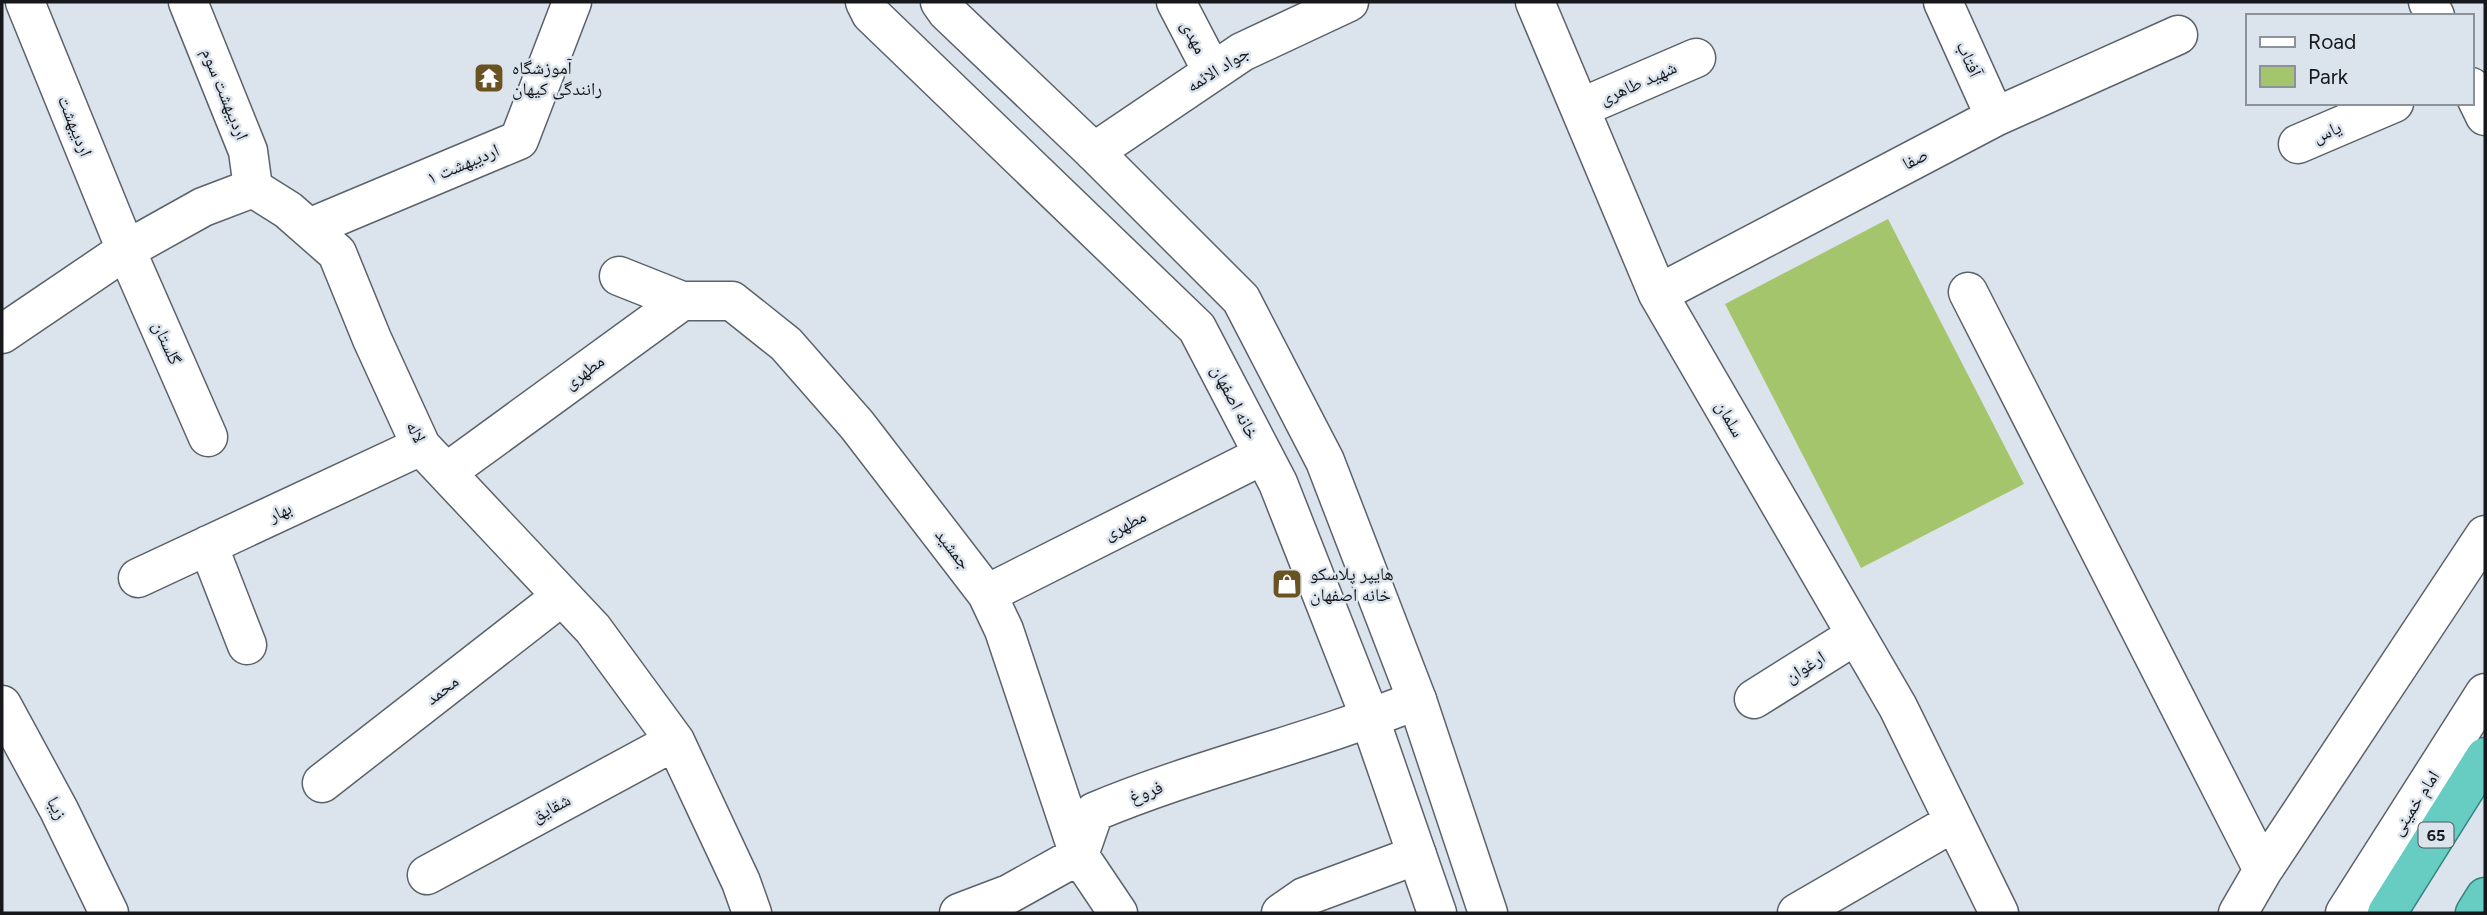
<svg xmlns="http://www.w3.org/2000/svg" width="2487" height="915" viewBox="0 0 2487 915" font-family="Figtree,'Noto Naskh Arabic',sans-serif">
<rect width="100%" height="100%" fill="#dbe3ec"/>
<path fill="#a5c56d" d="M1888,219L2024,484L1861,568L1725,304Z"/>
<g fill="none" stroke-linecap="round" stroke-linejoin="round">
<g stroke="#5b626a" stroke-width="41">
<path id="minor" d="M25,2L126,250L208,437
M188,2L248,151L253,188
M1176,2L1212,71
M1535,2L1658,294L1898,707L1999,913
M1943,2L1995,117
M2428,2L2435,16
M2471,87L2485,116
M1580,108L1696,58
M2298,144L2394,103
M1094,152L1242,52L1349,2
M309,228L519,140L572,2
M619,276L682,301
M1968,292L2263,870
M1658,294L1995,117L2178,35
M2,334L126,250L203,207L253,188L288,210L337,253L372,339L421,446L593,629L675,741L741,882L752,913
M447,472L682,301H732L786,344L857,425L987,594L1004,630L1079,855L1118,913
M208,545L247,645
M138,578L421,446
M987,594L1263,455
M1754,699L1856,635
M2,705L59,810L109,913
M322,783L562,596
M427,875L675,741
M959,913L1009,894L1079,855L1094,812C1199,768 1312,743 1417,700
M1281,913L1304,897L1417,855
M1797,913L1954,822
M2238,913L2263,870L2485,535"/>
</g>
<g stroke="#5b626a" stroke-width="41">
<path id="secondary" d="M865,2L871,14L1197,328L1278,483L1364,702L1437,913
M940,2L947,12L1094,152L1241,299L1325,461L1417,700L1488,913
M2345,913L2485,693"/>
</g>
<g stroke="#32857e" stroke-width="41">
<path id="trunk" d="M2387,913L2485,757
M2475,913L2485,897"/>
</g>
<use href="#minor" stroke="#fff" stroke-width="38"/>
<use href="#secondary" stroke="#fff" stroke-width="38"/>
<use href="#trunk" stroke="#67ccc2" stroke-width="38"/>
</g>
<defs>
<g id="temple-square" transform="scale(1.575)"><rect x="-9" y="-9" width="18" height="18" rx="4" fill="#6a5323" stroke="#dbe3ec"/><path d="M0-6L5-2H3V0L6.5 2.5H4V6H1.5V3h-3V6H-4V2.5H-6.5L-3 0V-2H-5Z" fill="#fff"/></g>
<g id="shop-square" transform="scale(1.575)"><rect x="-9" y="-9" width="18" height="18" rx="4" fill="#6a5323" stroke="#dbe3ec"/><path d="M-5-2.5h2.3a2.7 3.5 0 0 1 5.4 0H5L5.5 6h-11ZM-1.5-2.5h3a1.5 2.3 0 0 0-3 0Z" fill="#fff"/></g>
</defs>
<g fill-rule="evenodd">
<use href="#temple-square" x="489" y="78"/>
<use href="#shop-square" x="1287" y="584"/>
</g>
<g text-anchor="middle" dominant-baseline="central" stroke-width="5" stroke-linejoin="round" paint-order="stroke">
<rect fill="#dbe3ec" stroke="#51555a" stroke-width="2" x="2418.5" y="822.5" width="35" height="25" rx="5"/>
<g font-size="16" font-weight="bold" fill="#16181c">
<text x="2436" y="835">65</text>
</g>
<g font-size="18" fill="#16181c" stroke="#dbe3ec">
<text transform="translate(1194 37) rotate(63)">مهدی</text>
<text transform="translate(1969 59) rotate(66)">آفتاب</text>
<text transform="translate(1218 69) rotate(-32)">جواد الائمه</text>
<text transform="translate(1638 83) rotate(-24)">شهید طاهری</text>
<text transform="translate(225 94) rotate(68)">اردیبهشت سوم</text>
<text transform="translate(75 126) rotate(68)">اردیبهشت</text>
<text transform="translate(2327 132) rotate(-23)">یاس</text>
<text transform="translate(1915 159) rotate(-28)">صفا</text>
<text transform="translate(463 164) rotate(-23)">اردیبهشت ۱</text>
<text transform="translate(167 343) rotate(66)">گلستان</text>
<text transform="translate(584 372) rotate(-36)">مطهری</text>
<text transform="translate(1235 402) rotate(62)">خانه اصفهان</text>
<text transform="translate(1730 419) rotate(60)">سلمان</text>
<text transform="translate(416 432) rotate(63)">لاله</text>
<text transform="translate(280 512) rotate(-25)">بهار</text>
<text transform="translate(1125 525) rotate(-27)">مطهری</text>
<text transform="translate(953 549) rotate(52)">جمشید</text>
<text transform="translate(1805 667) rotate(-32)">ارغوان</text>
<text transform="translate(442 690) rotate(-38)">محمد</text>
<text transform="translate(1146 792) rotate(-20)">فروغ</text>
<text transform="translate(2415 803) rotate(-57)">امام خمینی</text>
<text transform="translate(57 808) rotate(63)">زیبا</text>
<text transform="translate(551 808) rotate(-28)">شقایق</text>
</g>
<g font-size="18" fill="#16181c" stroke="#dbe3ec" text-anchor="start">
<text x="512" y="68">آموزشگاه<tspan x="512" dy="21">رانندگی کیهان</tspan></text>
<text x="1310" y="574">هایپر پلاسکو<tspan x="1310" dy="21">خانه اصفهان</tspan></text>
</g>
</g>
<rect width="2487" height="915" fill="none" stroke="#16181c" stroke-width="7"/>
<rect x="2246" y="14" width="228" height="91" fill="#dbe3ec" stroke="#8c9299" stroke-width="2"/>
<rect x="2260" y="37" width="35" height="10" fill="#ffffff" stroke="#8c9299" stroke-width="2"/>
<text x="2308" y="49" font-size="21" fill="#16181c">Road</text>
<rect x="2260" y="66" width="35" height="21" fill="#a5c56d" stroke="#8c9299" stroke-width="2"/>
<text x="2308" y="84" font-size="21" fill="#16181c">Park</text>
</svg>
